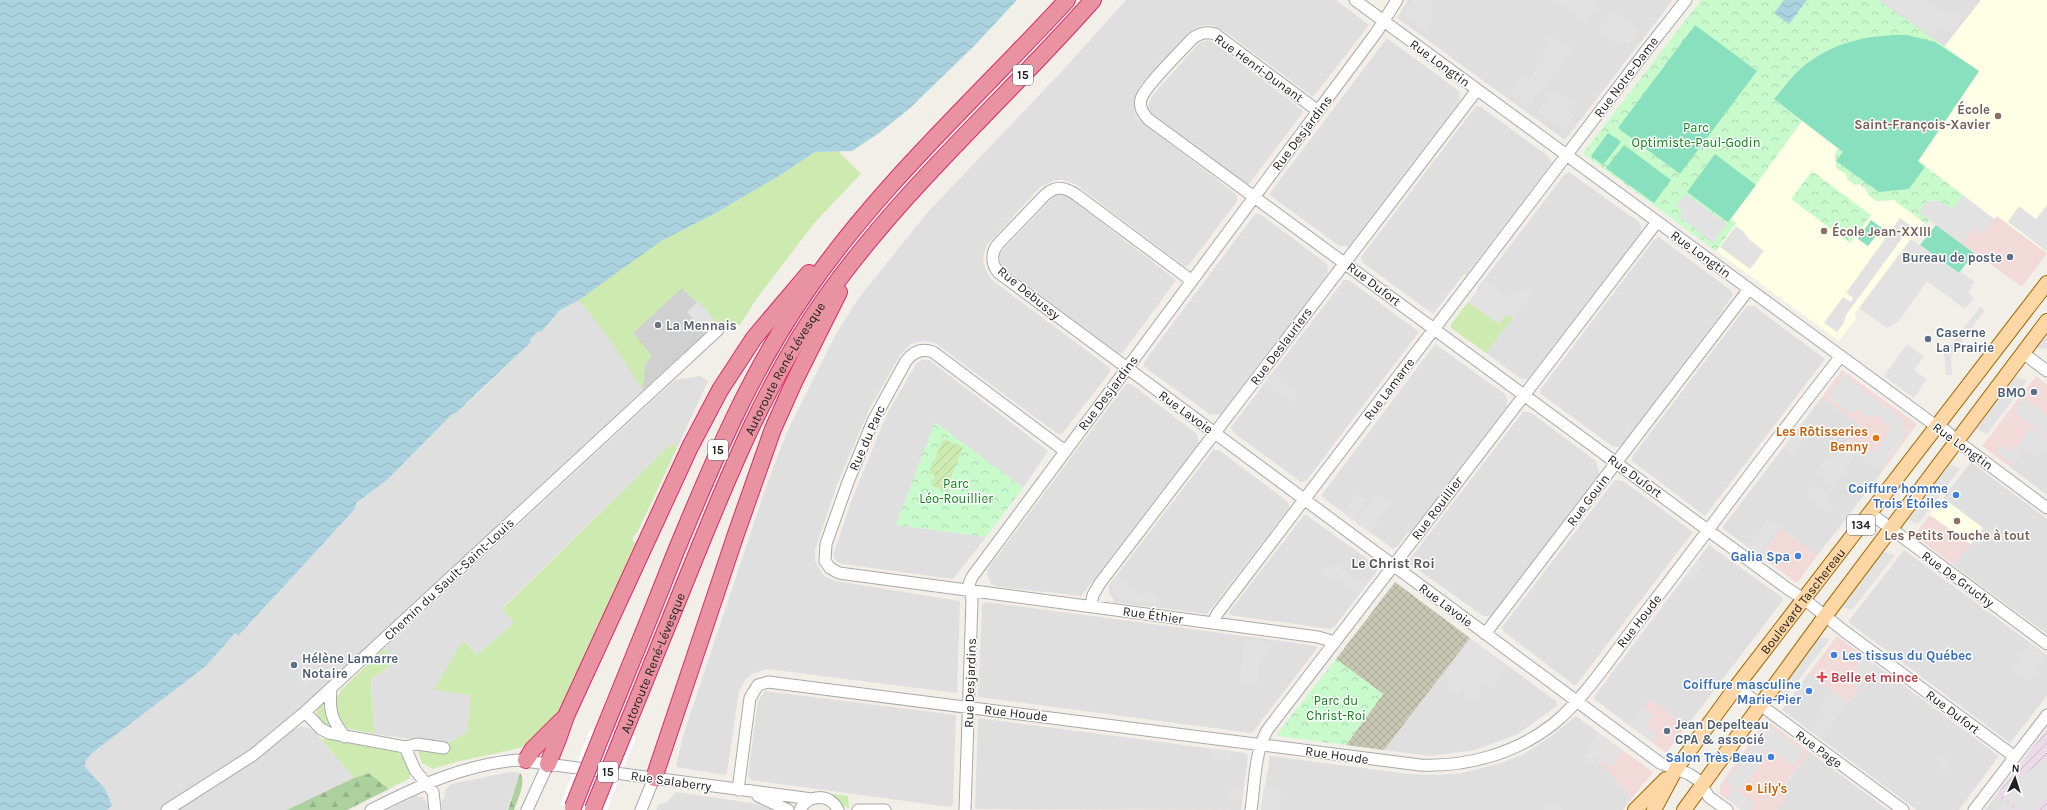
<svg xmlns="http://www.w3.org/2000/svg" width="2047" height="810" viewBox="0 0 2047 810" font-family="Karla,sans-serif">
<defs>
<pattern id="industrial-furrows" width="10" height="10" patternUnits="userSpaceOnUse"><rect width="10" height="10" fill="#ebdbe8"/><path d="M-1 1l2-2M0 10L10 0M9 11l2-2" fill="none" stroke="#c9bcc7"/></pattern>
<pattern id="construction-cross-hatch" width="8" height="8" patternUnits="userSpaceOnUse"><rect width="8" height="8" fill="#c7c7b4"/><path d="M0 0l8 8M0 8l8-8" fill="none" stroke="#abab9a"/></pattern>
<pattern id="forest-firs" width="22" height="20" patternUnits="userSpaceOnUse"><rect width="22" height="20" fill="#add19e"/><path d="M5 1l3.5 6h-7zM16 11l3.5 6h-7z" fill="#95b388"/></pattern>
<pattern id="park-crowns" width="20" height="18" patternUnits="userSpaceOnUse"><rect width="20" height="18" fill="#c8facc"/><path d="M2 6a3 3 0 1 1 6 0M12 15a3 3 0 1 1 6 0" fill="none" stroke="#acd6af"/></pattern>
<pattern id="garden-furrows" width="10" height="10" patternUnits="userSpaceOnUse"><rect width="10" height="10" fill="#cdebb0"/><path d="M-1 1l2-2M0 10L10 0M9 11l2-2" fill="none" stroke="#b0c997"/></pattern>
<pattern id="water-waves" width="16" height="10" patternUnits="userSpaceOnUse"><rect width="16" height="10" fill="#aad3df"/><path d="M0 5q4-4 8 0t8 0" fill="none" stroke="#92b5bf"/></pattern>
</defs>
<rect width="100%" height="100%" fill="#f2efe9"/>
<path fill="#e0dfdf" d="M1126,0H1336L1369,25L1313,97L1224,31L1214,26L1206,25L1200,26L1188,33L1140,86L1134,100L1135,114L1138,119L1237,195V201L1189,265L1184,266L1075,184L1063,180H1054L1044,186L1042,185L987,245L983,257L984,264L986,271L992,280L1110,368V372L1062,434H1058L935,343L923,341L911,344L900,355L870,408L838,482L815,550V561L824,576L836,581L960,601L957,693L767,669L752,674L745,680L739,691L727,773L724,775L676,767L683,736L768,481L788,430L836,334L858,299L927,213L1065,68Z
M1408,0H1673L1565,140L1397,18Z
M1878,0H1981L1944,47Z
M1387,38L1460,92L1459,98L1461,99L1349,246H1339L1271,196L1270,193Z
M1208,40L1216,44L1303,111L1301,115L1249,184H1246L1151,113L1148,106L1152,96L1199,43Z
M1476,106L1481,107L1548,156L1552,163L1466,275L1464,274L1433,314L1362,262L1361,257Z
M1569,172L1639,222L1641,226V232L1528,379H1521L1486,353L1513,318L1476,290L1565,174Z
M1060,193L1065,194L1176,280L1122,354L1118,353L1007,270L1000,263V254L1002,251L1054,196Z
M1255,214H1260L1327,264L1328,273L1221,414L1211,415L1144,367V362Z
M1659,237L1732,291L1733,295L1723,309V311L1620,447L1612,446L1541,394L1540,390L1654,240Z
M1344,280H1349L1419,332L1306,481L1301,482L1233,432L1231,427Z
M579,300L609,338L643,390L259,746L160,810H107L112,805L85,767L86,760L92,752L206,666L235,633L238,636L355,509L356,503L387,480L453,412L455,414L481,391L531,342L530,340L538,331L541,332L560,310Z
M1747,306H1754L1825,359L1705,516L1632,461V457Z
M1435,344L1505,394L1507,399V406L1410,533L1408,532L1398,546L1393,549L1321,496Z
M922,360H929L1048,451L1023,488L935,423L896,525L986,537L953,579L842,564L837,562L833,555L854,494L887,414L916,364Z
M700,376L708,381L677,448L672,443L502,608L514,623L477,655L465,641L460,645L435,690L472,695L467,732L447,744L374,734L371,679L389,667L395,660L384,649L675,380Z
M1126,384H1131L1197,434L1199,443L1081,596L1000,587L990,584L991,582L988,578L987,570Z
M1822,397L1860,425L1845,445L1882,472L1817,556L1781,529L1760,556L1722,528Z
M1523,412H1530L1596,461L1599,474L1491,616H1483L1410,564V559Z
M2047,442V495L2010,467L2023,448L2036,457Z
M1213,450H1219L1288,502L1289,508L1207,614L1113,602L1114,600L1109,593V585Z
M1971,462L2047,519V634L1953,565L1983,528L1943,498Z
M1615,480L1623,481L1693,532L1576,685H1574L1504,632L1502,627Z
M1305,514L1377,566V571L1335,626L1330,629L1230,615L1229,612Z
M1709,545L1783,598V600L1687,726L1650,699L1630,726L1593,698Z
M1904,550L2047,655V696L2010,743L1848,622Z
M985,602L1304,644L1318,647L1252,733L978,697L982,605Z
M1470,638L1556,701L1558,705L1518,734L1475,750L1430,756L1384,750Z
M1876,665L1999,756L1959,810H1917L1782,710L1809,673L1848,702Z
M765,691L956,715L953,804L949,807L751,780L748,775L758,701Z
M1576,716L1614,744L1598,760L1632,798L1623,810H1261L1270,756L1409,774L1437,775L1462,773L1501,763L1524,754L1553,735Z
M978,718L1245,753L1248,756L1241,810L975,809Z
M302,726L313,730L371,798L347,810H175L274,745L293,730Z
M1810,752L1888,810H1777L1789,794L1782,789Z
M510,772L520,773L507,810H442V799H444L445,790L451,784Z
M676,792L758,804L774,810H656L659,804L666,803Z
M1996,795L2015,810H1985Z
M416,796L423,797L428,805V810H387Z"/>
<path fill="#f2dad9" d="M1963,195L1994,219L1997,216L2047,253L2022,287L1939,227Z
M1842,370L1917,424L1882,472L1845,444L1860,425L1822,397Z
M2036,376L2047,384V442L2036,457L2023,448L2010,467L1982,446Z
M1930,515L1971,544L1953,565L1914,535Z
M1781,529L1817,556L1798,582H1795L1760,556Z
M1837,636L1876,665L1848,702L1809,673Z
M1650,699L1687,726L1666,753L1630,726Z
M1764,723L1772,724L1810,752L1782,788L1789,794L1777,810H1742L1720,794V785Z
M1614,744L1653,772L1632,798L1598,760Z"/>
<path fill="url(#industrial-furrows)" d="M2047,729V810H2015L1996,795Z"/>
<path fill="#ffffe5" d="M1981,0H2047V253L1997,216L1994,219L1918,161L1979,72L1944,47Z
M1802,121L1838,148L1846,174L1855,185L1860,184L1867,190L1876,201L1894,200L1924,222L1854,314L1857,317L1839,341L1716,251L1736,223L1731,219Z
M1943,498L1983,528L1971,544L1930,515Z"/>
<path fill="#d0d0d0" d="M661,241L719,325L705,333L643,390L609,338L579,300Z"/>
<path fill="url(#construction-cross-hatch)" d="M1395,582L1470,638L1384,750L1346,745L1383,694L1336,659Z"/>
<path fill="#cdebb0" d="M838,151L861,174L816,221L757,298L740,325L735,323L720,326L698,301L697,303L682,288L633,333L652,356L645,365L643,390L609,338L579,300L661,241L714,214L779,176L815,152Z
M1468,302L1499,324L1507,314L1513,318L1486,353L1451,328V324Z
M672,443L677,448L638,531L632,539L634,543L641,538L561,711L526,746L520,748L456,762L433,769L422,763L417,749L447,744L467,732L471,695L434,690L460,645L464,641L477,655L514,623L502,609Z
M384,649L395,660L389,667L371,679L374,734L346,728L341,724L334,704L341,690Z
M324,703L327,719L331,728H328L317,715V710Z
M320,738L397,752C404,756 411,769 410,778L389,789L369,773L354,778Z
M824,793L848,796L849,808C840,807 834,796 824,793Z"/>
<path fill="url(#forest-firs)" d="M369,773L389,789L347,810H287L354,778Z
M520,773C527,782 517,800 514,810H508Z"/>
<path fill="url(#park-crowns)" d="M1701,0H1878L1979,71L1918,161L1963,195L1939,227L1929,220L1926,224L1894,200L1876,201L1868,195L1867,190L1860,184L1855,185L1847,179L1846,174L1836,168L1835,153L1838,148L1802,121L1731,219L1736,223L1716,251L1584,154V152Z
M1812,171L1871,215L1850,243L1791,199Z
M935,422L1023,488L986,537L896,525Z
M1336,659L1383,694L1346,745L1278,736V733Z"/>
<path fill="url(#garden-furrows)" d="M943,439L963,447L946,491L931,485L935,475L929,473Z"/>
<path fill="#88e0be" d="M1695,25L1757,71L1680,174L1618,128Z
M1907,35L1935,42L1979,71L1918,161L1925,167L1909,189L1879,192L1836,161L1843,152L1774,99C1784,88 1793,74 1805,65C1834,42 1870,34 1907,35Z
M1608,133L1621,142L1603,165L1591,156Z
M1624,145L1671,180L1654,203L1606,168Z
M1715,154L1756,185L1728,222L1687,192Z
M1871,220L1882,228L1868,246L1858,239Z
M1936,225L1974,253L1959,273L1920,245Z"/>
<path fill="#e2e2e2" d="M1414,0H1434L1428,10L1434,15L1424,31L1403,15Z
M1556,0H1599L1600,1L1585,22Z
M1881,0H1924L1937,10L1959,11L1965,15L1951,33L1944,29L1937,30L1933,36Z
M1614,11L1639,30L1628,44L1624,41L1620,48L1598,31Z
M1552,36L1574,48L1529,106L1509,92L1523,74L1529,79L1548,54L1542,50Z
M1554,90L1571,103L1566,110L1574,116L1563,130L1538,111Z
M1686,194L1727,224L1713,243L1679,217L1683,211L1676,206Z
M1963,195L1994,219L1983,235L1973,228L1962,244L1918,212L1927,201H1940L1952,209Z
M2047,205V252L2008,222L2019,206L2036,219Z
M1900,218L1911,226L1846,315L1844,323L1837,332L1824,323L1843,297L1851,302L1853,298L1846,293Z
M1736,226L1742,230L1750,240L1764,251L1750,269L1720,247Z
M1911,239L1958,273L1960,271L1975,282L1968,292L1974,298L1965,309L1927,281L1898,322L1887,328L1859,308Z
M1487,280L1507,298L1512,292L1517,295L1524,286L1532,293L1513,318L1507,314L1499,324L1468,302Z
M698,301L719,325L705,333L687,312Z
M1980,307L1985,310L1951,356L1952,375H1946L1944,353Z
M2047,329V349L2037,348L2038,343Z
M1907,344L1924,357L1914,370L1927,379L1914,398L1884,376Z
M1271,373L1297,393L1291,403L1265,382Z
M2012,374L2027,381L1987,434L1974,428Z
M1844,375L1903,420L1904,428L1908,433L1879,471L1856,454L1833,486L1815,473L1828,456L1833,459L1845,444L1850,448L1856,440L1874,453L1892,428L1875,415L1868,417L1857,409L1852,415L1827,397Z
M2024,398L2047,415V436L2014,412Z
M2031,427L2047,439V442L2036,457L2023,448L2012,463L1996,451L2001,445L2011,452L2015,446L2017,447Z
M1796,432L1805,439L1792,456L1783,448Z
M1947,463L1960,469L1918,524L1906,519Z
M1814,485L1823,491L1834,508L1830,514L1806,496Z
M1358,493L1368,501L1353,521L1343,513Z
M1378,494L1392,504L1379,518L1380,519L1370,533L1356,523Z
M1768,519L1779,527L1759,555L1746,546L1749,541L1751,542Z
M1766,549L1778,558L1773,565L1760,556Z
M1881,551L1895,555L1852,610L1840,606Z
M1698,560L1705,565L1691,581L1685,577Z
M1325,564L1332,569L1336,565L1366,585L1359,594L1338,579L1334,583L1320,572Z
M1117,575L1144,597L1149,590L1159,598L1155,604L1121,600L1115,594L1117,591L1110,585Z
M1817,636L1830,639L1787,695L1777,691Z
M1245,639L1271,643L1269,656L1261,655L1257,686L1239,684Z
M1471,639L1507,667L1491,689L1481,682L1477,688L1481,691L1472,699L1462,690L1457,697L1446,689L1451,682L1444,676Z
M2031,643L2047,655L2028,681L2012,668Z
M1863,656L1876,665L1859,688L1849,681L1860,666L1857,664Z
M303,666L315,674L306,686L296,677Z
M1831,692L1847,703L1820,738L1811,731L1826,712L1820,707Z
M1643,708L1653,716L1645,727L1657,735L1652,742L1630,726Z
M1768,725L1804,752L1794,766L1772,749L1773,747L1740,791L1726,781Z
M1598,733L1613,744L1592,763L1584,756Z
M1615,745L1623,750L1611,767L1599,760Z
M1211,749L1232,751L1230,761L1210,758Z
M1944,756L1948,759L1945,764L1949,766L1945,772L1937,766Z
M2047,758V796L2034,810H2020L2004,797L2019,778Z
M1264,787L1279,789L1278,795L1282,796L1280,810H1261Z
M1229,788L1243,790L1241,800L1227,798Z
M1735,789L1755,804L1751,810H1741L1727,799Z
M2003,800L2015,810H1996Z
M1555,801L1562,810H1544L1542,807Z"/>
<path fill="url(#water-waves)" d="M0,0H1017L976,44L909,109L879,133L852,151L815,152L779,176L714,214L661,241L579,300L560,310L541,332L538,331L530,340L531,342L455,414L453,413L387,480L356,503L355,509L238,636L235,633L206,666L92,753L86,760L85,767L105,789L112,805L107,810H0Z
M1784,0H1807L1789,24L1774,13Z"/>
<path fill="#fff" d="M590,730L636,737L607,810L560,805Z"/>
<g fill="none" stroke-linecap="round" stroke-linejoin="round">
<g stroke="#a9a9a9" stroke-width="13">
<path id="minor" d="M1355,0L1936,426L1945,430L1957,441L2047,508
M1318,111L1215,34C1206,31 1199,33 1192,39C1181,51 1145,86 1141,99C1139,108 1143,113 1148,119L1788,589L1804,599L1844,631L2015,757
M1192,281L1078,196C1066,187 1056,185 1045,195L998,244C991,253 991,264 999,273L1660,763L1689,774L1698,780L1709,797L1727,810
M2023,353L2047,371
M1065,451L933,352C922,348 913,352 906,361L873,421L848,482L826,544L825,561L830,568L839,573L1318,637L1335,642
M1870,513L2047,644
M1091,606L1093,595L1100,583L1477,90
M1213,623L1217,614L1645,52L1686,0
M1485,634L1749,289
M1736,687L1903,810
M331,689C329,711 331,719 345,737
M305,712L321,729L329,733L405,747L415,770L433,792L435,810
M405,747L417,744L444,748
M738,790L750,698L758,685L768,682L1420,765C1467,767 1514,754 1552,725C1584,700 1616,650 1642,617C1709,530 1773,442 1841,356
M758,796L788,810
M167,810L253,755L305,712L718,330
M371,810C418,786 463,765 517,760L812,799
M527,810L548,764
M641,810L654,778
M800,810C808,794 830,793 838,810
M858,810H885
M965,810L972,600L969,584L972,577L1376,33L1397,0
M1251,810C1255,784 1254,752 1268,729L1657,222
M1974,810L2047,715"/>
</g>
<g stroke="#a06b00" stroke-width="16">
<g id="major">
<path d="M1635,810L1666,779"/>
<path id="s1" d="M1654,810L1676,769L1736,687L2047,283"/>
<path d="M1684,810L1826,615L2047,321"/>
</g>
</g>
<g stroke="#dc2a67" stroke-width="18">
<g id="highway">
<path d="M603,732C627,673 651,615 674,556C712,464 749,374 806,292C880,184 979,96 1067,0"/>
<path id="s2" d="M623,735C647,676 671,617 695,558C732,467 769,377 826,297C904,187 1005,100 1093,0"/>
<path d="M526,760L533,749L562,720"/>
<path d="M548,764L558,739L566,716L690,447L720,390L754,338L809,273"/>
<path d="M654,778L736,534L773,429L794,382L839,292"/>
</g>
</g>
<use href="#minor" stroke="#fff" stroke-width="11"/>
<use href="#major" stroke="#fcd6a4" stroke-width="14"/>
<use href="#highway" stroke="#e892a2" stroke-width="16"/>
<g stroke="#dc2a67" stroke-width="18" stroke-linecap="butt">
<path id="highway-bridge" d="M573,807L603,732
M593,809L623,735"/>
</g>
<use href="#highway-bridge" stroke="#e892a2" stroke-width="16"/>
</g>
<g fill="#8d6e63" stroke="#fff" stroke-width="1.5">
<circle cx="1998" cy="116" r="4"/>
<circle cx="1824" cy="231" r="4"/>
<circle cx="1957" cy="521" r="4"/>
</g>
<g fill="#5c6f8a" stroke="#fff" stroke-width="1.5">
<circle cx="2010" cy="257" r="4"/>
<circle cx="1928" cy="339" r="4"/>
<circle cx="2034" cy="392" r="4"/>
<circle cx="294" cy="665" r="4"/>
<circle cx="1667" cy="731" r="4"/>
</g>
<circle fill="#6b7280" stroke="#fff" stroke-width="1.5" cx="658" cy="325" r="4"/>
<g fill="#e8710a" stroke="#fff" stroke-width="1.5">
<circle cx="1876" cy="438" r="4"/>
<circle cx="1749" cy="788" r="4"/>
</g>
<g fill="#3f7fe0" stroke="#fff" stroke-width="1.5">
<circle cx="1956" cy="495" r="4"/>
<circle cx="1798" cy="556" r="4"/>
<circle cx="1834" cy="655" r="4"/>
<circle cx="1809" cy="691" r="4"/>
<circle cx="1771" cy="757" r="4"/>
</g>
<path fill="#e0444e" stroke="#fff" stroke-width="1.5" d="M1820 671h4v4h4v4h-4v4h-4v-4h-4v-4h4z"/>
<g text-anchor="middle" dominant-baseline="central" stroke-width="3" stroke-linejoin="round" paint-order="stroke">
<g fill="#fff" stroke="#646464" stroke-width="1">
<rect x="1013" y="65" width="20" height="20" rx="3"/>
<rect x="708" y="440" width="20" height="20" rx="3"/>
<rect x="1847" y="515" width="28" height="20" rx="3"/>
<rect x="598" y="762" width="20" height="20" rx="3"/>
</g>
<g font-size="12" font-weight="bold" fill="#222">
<text x="1023" y="75">15</text>
<text x="718" y="450">15</text>
<text x="1861" y="525">134</text>
<text x="608" y="772">15</text>
</g>
<g font-size="13" fill="#222" stroke="#fff">
<text transform="translate(1440 63) rotate(36)">Rue Longtin</text>
<text transform="translate(1259 68) rotate(36)">Rue Henri-Dunant</text>
<text transform="translate(1626 77) rotate(-53)">Rue Notre-Dame</text>
<text transform="translate(1302 133) rotate(-53)">Rue Desjardins</text>
<text transform="translate(1701 254) rotate(36)">Rue Longtin</text>
<text transform="translate(1374 284) rotate(37)">Rue Dufort</text>
<text transform="translate(1029 293) rotate(39)">Rue Debussy</text>
<text transform="translate(1281 346) rotate(-53)">Rue Deslauriers</text>
<text stroke="none"><textPath href="#s2" startOffset="401">Autoroute René-Lévesque</textPath></text>
<text transform="translate(1389 389) rotate(-53)">Rue Lamarre</text>
<text transform="translate(1108 393) rotate(-53)">Rue Desjardins</text>
<text transform="translate(1186 412) rotate(36)">Rue Lavoie</text>
<text transform="translate(867 438) rotate(-66)">Rue du Parc</text>
<text transform="translate(1963 446) rotate(36)">Rue Longtin</text>
<text transform="translate(1635 476) rotate(36)">Rue Dufort</text>
<text transform="translate(1588 500) rotate(-53)">Rue Gouin</text>
<text transform="translate(1437 508) rotate(-53)">Rue Rouillier</text>
<text transform="translate(449 579) rotate(-43)">Chemin du Sault-Saint-Louis</text>
<text transform="translate(1958 579) rotate(36)">Rue De Gruchy</text>
<text stroke="none"><textPath href="#s1" startOffset="257">Boulevard Taschereau</textPath></text>
<text transform="translate(1446 605) rotate(37)">Rue Lavoie</text>
<text transform="translate(1153 615) rotate(8)">Rue Éthier</text>
<text transform="translate(1639 621) rotate(-52)">Rue Houde</text>
<text stroke="none"><textPath href="#s2" startOffset="78">Autoroute René-Lévesque</textPath></text>
<text transform="translate(970 683) rotate(-88)">Rue Desjardins</text>
<text transform="translate(1953 712) rotate(37)">Rue Dufort</text>
<text transform="translate(1016 713) rotate(7)">Rue Houde</text>
<text transform="translate(1819 749) rotate(36)">Rue Page</text>
<text transform="translate(1337 755) rotate(8)">Rue Houde</text>
<text transform="translate(671 781) rotate(8)">Rue Salaberry</text>
</g>
<g font-size="13" font-weight="bold" fill="#785e54" stroke="#fff" text-anchor="end">
<text x="1990" y="109">École<tspan x="1990" dy="15">Saint-François-Xavier</tspan></text>
<text x="1832" y="231" text-anchor="start">École Jean-XXIII</text>
<text x="1957" y="535" text-anchor="middle">Les Petits Touche à tout</text>
</g>
<g font-size="13" fill="#0c8416" stroke="#fff">
<text x="1696" y="127">Parc<tspan x="1696" dy="15">Optimiste-Paul-Godin</tspan></text>
<text x="956" y="483">Parc<tspan x="956" dy="15">Léo-Rouillier</tspan></text>
<text x="1336" y="700">Parc du<tspan x="1336" dy="15">Christ-Roi</tspan></text>
</g>
<g font-size="13" font-weight="bold" fill="#4e5e75" stroke="#fff" text-anchor="start">
<text x="2002" y="257" text-anchor="end">Bureau de poste</text>
<text x="1936" y="332">Caserne<tspan x="1936" dy="15">La Prairie</tspan></text>
<text x="2026" y="392" text-anchor="end">BMO</text>
<text x="302" y="658">Hélène Lamarre<tspan x="302" dy="15">Notaire</tspan></text>
<text x="1675" y="724">Jean Depelteau<tspan x="1675" dy="15">CPA &amp; associé</tspan></text>
</g>
<g font-size="13" font-weight="bold" fill="#5b616d" stroke="#fff" text-anchor="start">
<text x="666" y="325">La Mennais</text>
</g>
<g font-size="13" font-weight="bold" fill="#c56008" stroke="#fff" text-anchor="end">
<text x="1868" y="431">Les Rôtisseries<tspan x="1868" dy="15">Benny</tspan></text>
<text x="1757" y="788" text-anchor="start">Lily's</text>
</g>
<g font-size="13" font-weight="bold" fill="#366cbe" stroke="#fff" text-anchor="end">
<text x="1948" y="488">Coiffure homme<tspan x="1948" dy="15">Trois Étoiles</tspan></text>
<text x="1790" y="556">Galia Spa</text>
<text x="1842" y="655" text-anchor="start">Les tissus du Québec</text>
<text x="1801" y="684">Coiffure masculine<tspan x="1801" dy="15">Marie-Pier</tspan></text>
<text x="1763" y="757">Salon Très Beau</text>
</g>
<g font-size="13" font-weight="bold" fill="#be3a42" stroke="#fff" text-anchor="start">
<text x="1831" y="677">Belle et mince</text>
</g>
<g font-size="14" font-weight="bold" fill="#555" stroke="#fff">
<text x="1393" y="563">Le Christ Roi</text>
</g>
</g>
<g transform="translate(2015 778) rotate(4)" stroke="#ffffff" stroke-width="3" paint-order="stroke">
<path d="M0-3L7 15L0 10L-7 15Z" fill="#222222"/>
<text y="-6" font-size="11" font-weight="bold" text-anchor="middle" fill="#222222">N</text>
</g>
</svg>
